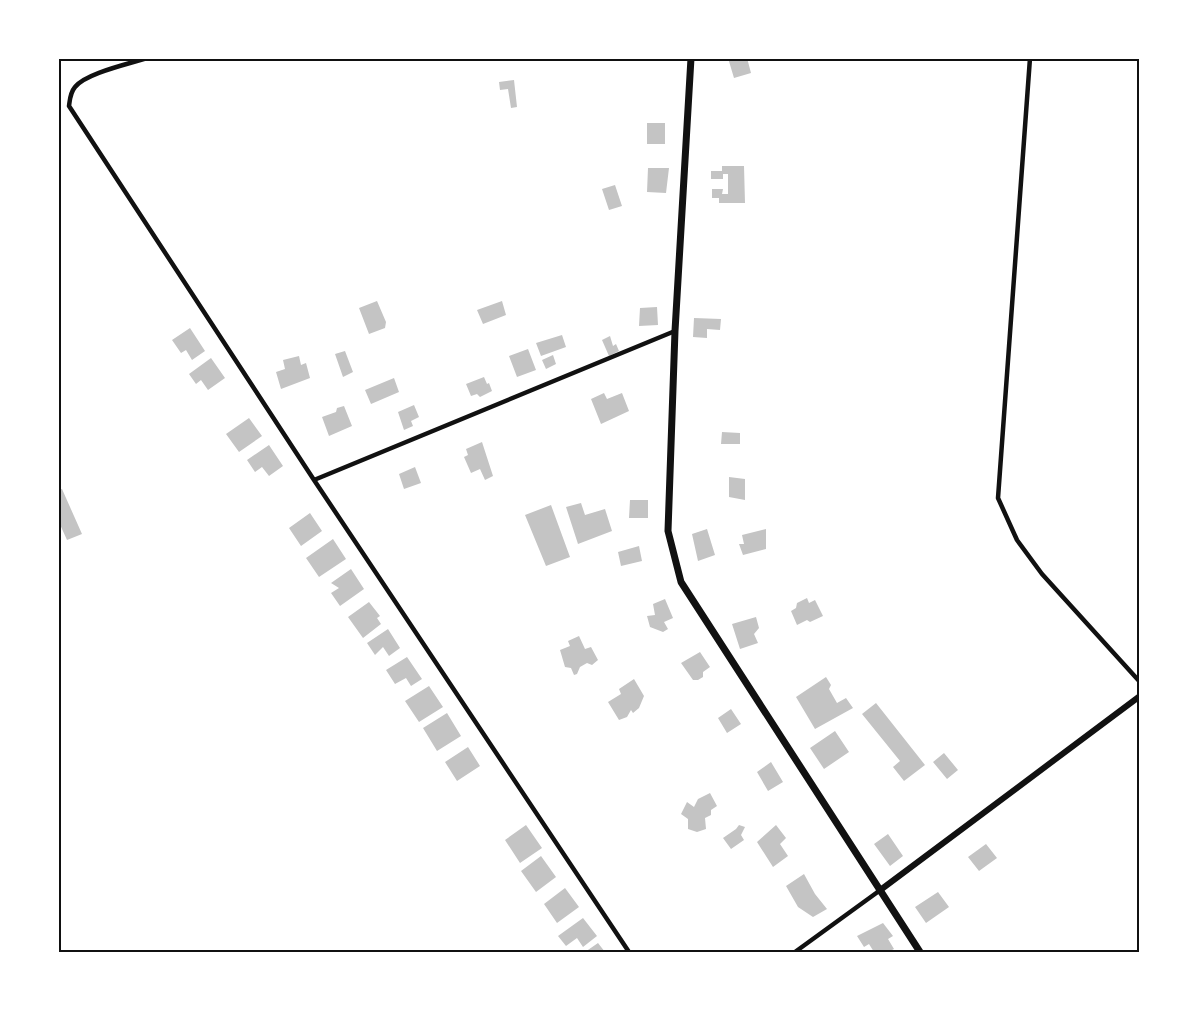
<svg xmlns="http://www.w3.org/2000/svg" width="1198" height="1011" viewBox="0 0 1198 1011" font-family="'Golos Text',sans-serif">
<rect width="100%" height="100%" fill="#fff"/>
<path fill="#c4c4c4" d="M728,58H747L751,73L734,78Z
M514,80L517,107L511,108L508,89L500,90L499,82Z
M647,123H665V144H647Z
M722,166H744L745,203H719V198H712V189H723L722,194H728V174H723V179H711V171H722Z
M648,168H669L666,193L647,192Z
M615,185L622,206L609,210L602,189Z
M377,301L386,322L385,328L369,334L359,308Z
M502,301L506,315L483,324L477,310Z
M657,307L658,325L639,326L640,308Z
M694,318L721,319L720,330L707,329V338L693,337Z
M190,328L205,351L192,360L186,350L181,353L172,340Z
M562,335L566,347L541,356L536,343Z
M610,336L613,346L616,344L619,351L609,356L602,340Z
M528,349L536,370L517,377L509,356Z
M345,351L353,372L343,377L335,354Z
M553,355L556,364L546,369L542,360Z
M299,356L301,365L306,363L310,378L281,389L276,372L285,369L283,360Z
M211,358L225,378L208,390L201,380L196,384L189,374Z
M484,377L487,384L489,383L492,391L480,397L477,394L471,396L466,384Z
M394,378L399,392L371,404L365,390Z
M604,393L607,399L622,393L629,411L601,424L591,399Z
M414,405L419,417L411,421L413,426L404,430L398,412Z
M344,406L352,426L329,436L322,417L336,412L337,408Z
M249,418L262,436L239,452L226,434Z
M722,432L740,433V444H721Z
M482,442L493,476L485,480L480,469L471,473L464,457L468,455L466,449Z
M269,445L283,466L269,476L262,467L255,472L247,460Z
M415,467L421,483L404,489L399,474Z
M729,477L745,479V500L729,497Z
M62,489L82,534L67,540L58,520V490Z
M630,500H648V518H629Z
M581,503L585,515L605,509L612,531L578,544L566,507Z
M551,505L570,557L546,566L525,515Z
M310,513L322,531L301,546L289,528Z
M707,529L715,555L698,561L692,534Z
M766,529V549L743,555L739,544H744L742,535Z
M333,539L346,559L319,577L306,558Z
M639,546L642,561L621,566L618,552Z
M351,569L364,589L340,606L331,593L339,588L331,583Z
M807,598L809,603L815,600L823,616L810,622L807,620L797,625L791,611L796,608L797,603Z
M665,599L673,618L664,622L668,629L663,632L650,627L647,616L655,615L653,604Z
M369,602L380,616L377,618L381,624L363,638L348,617Z
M756,617L759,628L754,634L758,643L740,649L732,624Z
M388,629L400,648L389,656L383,647L375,655L367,643Z
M579,636L585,649L591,647L598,660L592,665L587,663L580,667L577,674L574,675L571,668L565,667L560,650L570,646L568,641Z
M700,652L710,667L703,672V677L698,680H693L681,663Z
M407,657L422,679L411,686L406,678L395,684L386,670Z
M826,677L831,685L829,689L837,703L846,698L853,708L815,729L796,697Z
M634,679L644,696L639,708L633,713L631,710L627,717L619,720L608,702L621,694L619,689Z
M429,686L443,707L419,722L405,701Z
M876,703L925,765L904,781L893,767L900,761L862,714Z
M731,709L741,724L727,733L718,718Z
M447,713L461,736L437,751L423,728Z
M835,731L849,752L824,769L810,748Z
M468,747L480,766L457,781L445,762Z
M944,753L958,770L947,779L933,762Z
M771,762L783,782L768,791L757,772Z
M710,793L717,806L711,810V815L705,818L706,829L697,832L688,829V819L681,814L687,802L694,807L698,799Z
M526,825L542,848L520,863L505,840Z
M739,825L745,827L741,835L744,840L731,849L723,838L736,829Z
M776,825L786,838L780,844L788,856L773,867L757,842Z
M888,834L903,856L890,866L874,844Z
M986,844L997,858L979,871L968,857Z
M541,856L556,877L536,892L521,871Z
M804,874L815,894L827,909L813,917L798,907L786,886Z
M565,888L579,907L557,923L544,904Z
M938,892L949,907L926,923L915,907Z
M583,918L597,936L583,947L577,938L566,946L558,936Z
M883,923L893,936L888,939L894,949L888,952H874L869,944L864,947L857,936Z
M598,943L605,952H585Z"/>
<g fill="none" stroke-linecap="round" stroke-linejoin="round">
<path stroke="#111" stroke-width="4.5" d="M147,58C129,64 86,73 75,87C70,93 70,99 69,106L314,480L629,952
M1030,58L998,498L1017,540L1042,574L1140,682
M314,480L675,331
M795,952L879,891"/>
<path stroke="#111" stroke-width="6" d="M879,891L1140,696"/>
<path stroke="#111" stroke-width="7" d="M691,58L675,331L668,531L681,582L920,952"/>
</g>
<rect width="1198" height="1011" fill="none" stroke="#ffffff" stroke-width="120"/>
<rect x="60" y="60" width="1078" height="891" fill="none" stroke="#111" stroke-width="2"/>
</svg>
